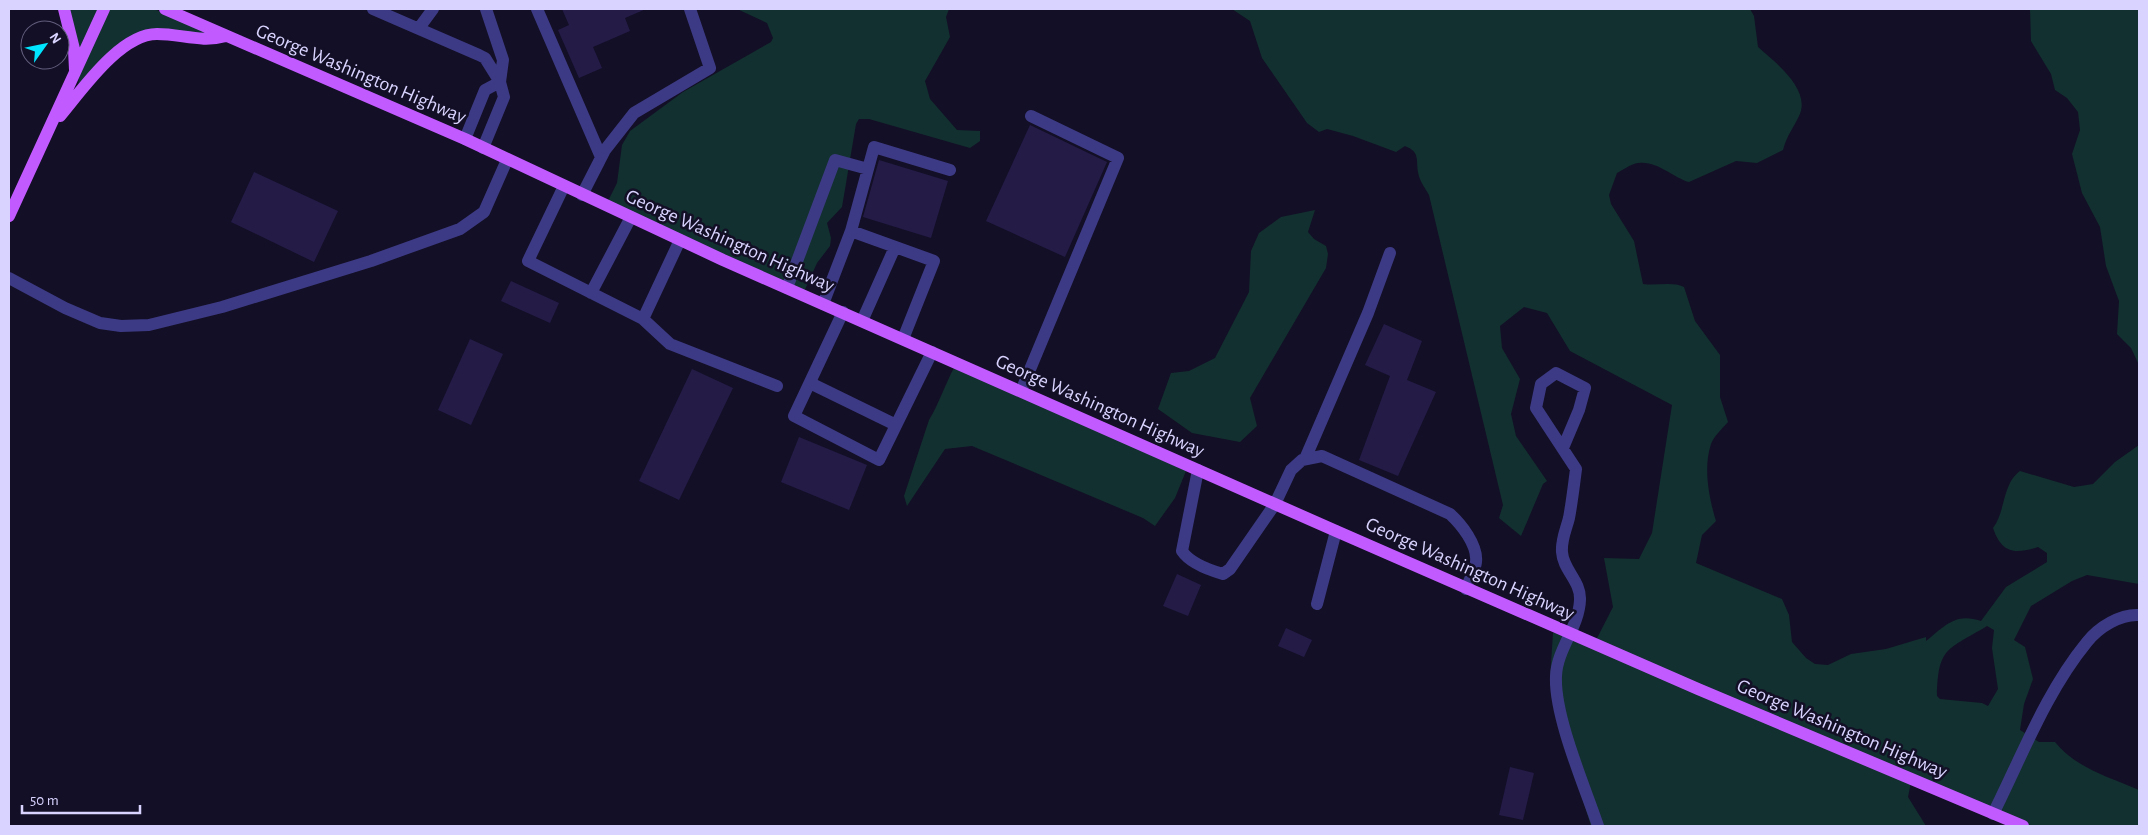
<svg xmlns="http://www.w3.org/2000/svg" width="2148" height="835" viewBox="0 0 2148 835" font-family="'Alegreya Sans',sans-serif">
<rect width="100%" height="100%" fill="#130f26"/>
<path fill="#12302f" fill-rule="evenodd" d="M65,9H154L215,36L140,39L77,96L80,67Z
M737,9H949L946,17L950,37L925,81L930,99L957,130L980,131V141L970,148L869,119H859L856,124L842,207L827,223L831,238L830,246L817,263L802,296L604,209L617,183L622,145L630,131L683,92L771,42L773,38L767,23Z
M1232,9H1750L1754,16L1758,47C1775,62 1812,90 1799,116C1793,129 1787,135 1783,150L1757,163L1736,161L1689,182C1672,177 1657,160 1638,163C1631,164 1623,170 1617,173L1609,195L1611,204L1634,241L1643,284C1657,286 1672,281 1684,287L1695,321L1720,355V397L1728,422C1723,428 1714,436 1711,444C1703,468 1709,498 1716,521L1702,535L1696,563L1782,599L1789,615L1792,642L1806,658L1815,664L1828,665L1851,654L1886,649L1926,637V641C1945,626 1955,612 1981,621L2006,587L2047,562V553L2038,547C2015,554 2002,554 1993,528C2006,511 2002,484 2020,471L2074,487L2093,484L2115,462L2139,445V584L2087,575L2072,581L2031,606L2014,640L2025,647L2033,679L2024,704L2020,730L2039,742H2055C2076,768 2109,777 2139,790V826H2016L1911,782L1908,797L1926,826H1591L1566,746L1550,678L1553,633L1563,632L1594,644L1613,607L1604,558L1639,559L1652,533L1672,405L1570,351L1547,313L1524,307L1500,326L1502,348L1520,379L1511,414L1516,436L1547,481L1543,484L1521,536L1499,518L1503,505L1429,195C1425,188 1419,180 1418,172C1416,159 1420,152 1405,146L1396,152L1353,136L1327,129L1319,132L1307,123L1262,58L1250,21ZM1987,626L1994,630L1992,648L1998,689L1988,706L1982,703L1940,699L1937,696C1938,646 1948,650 1987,626Z
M2030,9H2139V365L2131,348L2117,334L2119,301L2106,266L2100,227L2082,193L2072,154L2080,130L2078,112L2067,98L2055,90L2051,74L2031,41Z
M1315,210L1308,232L1314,239L1326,246L1328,254L1326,268L1250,398L1257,426L1240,442L1192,433L1158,409L1171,373L1189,371L1215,358L1249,292L1251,251L1259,233L1281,217Z
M955,366L1186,471L1175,498L1155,526L1143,518L972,446L945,449L907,506L904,496L929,420C938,406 946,382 955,366Z"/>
<path fill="#241b47" d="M562,9H646L625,18L630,31L593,47L602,68L579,78L558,30L569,25Z
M1030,125L1107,162L1065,257L986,221Z
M879,160L948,181L931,238L863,217Z
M254,172L338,211L314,262L231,222Z
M511,281L559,303L550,323L501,301Z
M1384,324L1422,341L1407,380L1436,392L1398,476L1359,460L1390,376L1365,365Z
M470,339L503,354L471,425L438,410Z
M692,369L733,388L679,500L639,481Z
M799,437L867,465L849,510L781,482Z
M1177,574L1201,585L1188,616L1163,606Z
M1286,628L1312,640L1304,657L1278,646Z
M1510,767L1534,773L1523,820L1499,815Z"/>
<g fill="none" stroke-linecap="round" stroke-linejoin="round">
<path stroke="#3d3a85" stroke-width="12" d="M373,9L479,55L485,58L500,82
M486,9L503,60L500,82
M537,9L601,157
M419,28L433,9
M465,139L485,90L500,82L504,97L483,148
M564,186L528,261L643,319L670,344L777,386
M582,195L605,150L634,113L710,68L690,9
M9,278L65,308L100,323L121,326L149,325L222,307L371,261L460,229L484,212L507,160
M787,288L835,160L868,169
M591,293L631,217
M823,304L851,231
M843,312L794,416L879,460L932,352
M643,319L680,240
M862,321L895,247
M903,339L934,261L851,231L874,147L950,170
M810,383L896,425
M1021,391L1118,158L1031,116
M1563,448L1579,410L1585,388L1556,373L1541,384L1536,408L1576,469C1574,485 1572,502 1569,518C1566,530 1561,540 1562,552C1563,570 1581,581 1580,600C1579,627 1557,649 1556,676C1554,716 1585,787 1598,826
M1305,459L1368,313L1390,253
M1198,470L1182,551C1190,563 1209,570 1223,574L1230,569L1275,504L1291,470L1302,460L1322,456L1450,514C1461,524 1478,545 1476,562C1475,571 1469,580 1466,589
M1317,604L1336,531
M1993,814C2022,756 2046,692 2087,642C2099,627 2120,614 2139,615"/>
<path stroke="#c25bff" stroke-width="12" d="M64,9L74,49L75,70
M165,9L465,139L723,260L1336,531L1698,689L2023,826
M60,116C82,90 120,34 157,34C182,34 201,43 226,36
M9,216L104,9"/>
</g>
<g text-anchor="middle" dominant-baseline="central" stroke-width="5" stroke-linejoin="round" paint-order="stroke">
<g font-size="20" fill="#d9d4ff" stroke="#130f26">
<text transform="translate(361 74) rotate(23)">George Washington Highway</text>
<text transform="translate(730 241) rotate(24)">George Washington Highway</text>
<text transform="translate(1100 406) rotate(24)">George Washington Highway</text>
<text transform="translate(1470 569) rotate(24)">George Washington Highway</text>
<text transform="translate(1842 729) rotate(23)">George Washington Highway</text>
</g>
</g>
<rect width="2148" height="835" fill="none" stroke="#d9d4ff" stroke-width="20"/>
<g transform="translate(45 45) rotate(57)"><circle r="24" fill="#130f26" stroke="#625e7d"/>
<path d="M0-4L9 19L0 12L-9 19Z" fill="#00e5ff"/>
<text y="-8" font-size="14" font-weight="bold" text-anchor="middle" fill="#d9d4ff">N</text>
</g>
<path d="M22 805v8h118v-8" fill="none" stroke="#d9d4ff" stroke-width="2.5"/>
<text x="30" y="805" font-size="15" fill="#d9d4ff" stroke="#130f26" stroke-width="4" paint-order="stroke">50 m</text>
</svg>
